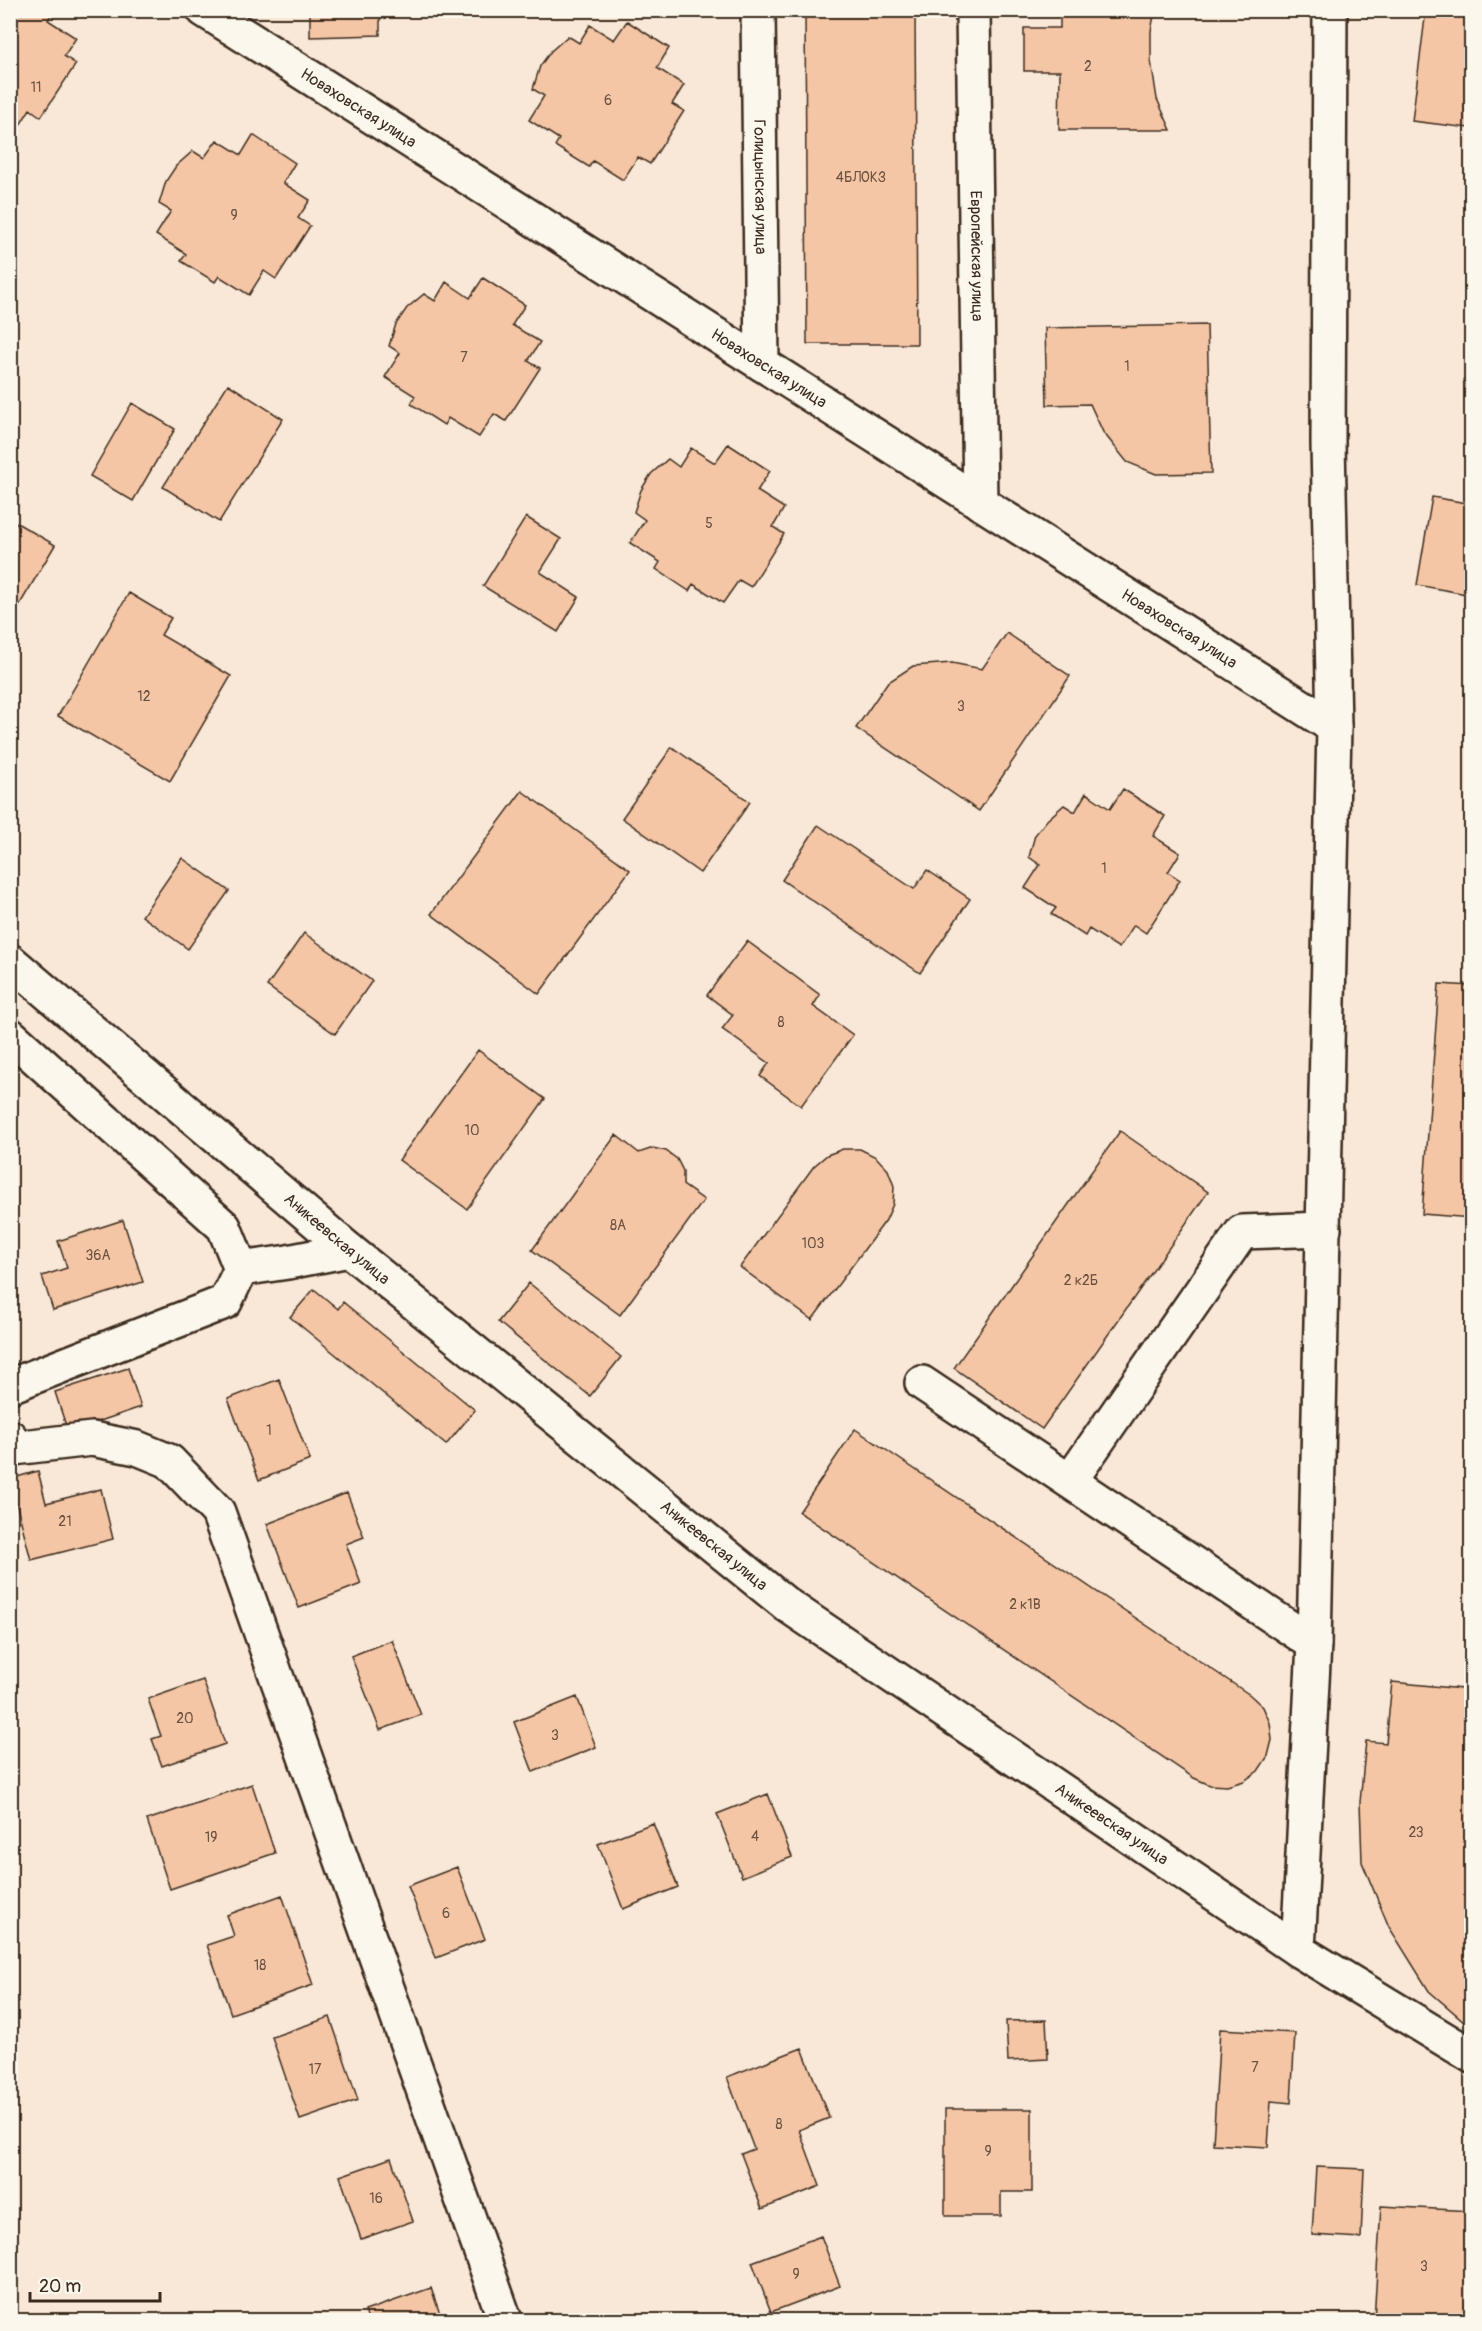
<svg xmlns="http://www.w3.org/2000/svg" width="1482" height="2331" viewBox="0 0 1482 2331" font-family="Pangolin,sans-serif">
<rect width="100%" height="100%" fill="#f9e8d7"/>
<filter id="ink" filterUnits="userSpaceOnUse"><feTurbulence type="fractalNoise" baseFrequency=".0167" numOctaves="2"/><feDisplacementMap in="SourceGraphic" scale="12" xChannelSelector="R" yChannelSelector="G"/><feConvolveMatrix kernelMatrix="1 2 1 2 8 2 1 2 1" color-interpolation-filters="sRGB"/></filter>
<g filter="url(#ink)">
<path fill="#f5c6a5" stroke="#3b2a1e" stroke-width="1.5" d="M10,10H54L48,20L76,38L64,56L76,64L41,117L30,109L15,133L10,130Z
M310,10H380V35L310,37Z
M805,10H915L917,344H807Z
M1060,10H1155L1151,31V61L1157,99L1171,130H1059L1060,71H1024V28H1060Z
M1426,10H1472V107L1469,128L1412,121Z
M627,21L669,48L657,68L684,85L672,104L684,111L650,164L638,157L623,180L593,161L589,167L555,146L559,139L529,120L544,96L533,89L540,66L551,51L568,36L579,43L590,25L614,40Z
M253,135L295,163L283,183L310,200L298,218L310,226L276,279L264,271L249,295L219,276L215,282L181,261L186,254L156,235L171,211L159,204L166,181L176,166L193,151L204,158L217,140L241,155Z
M483,278L525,305L512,325L540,342L528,361L540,368L506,421L494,414L479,437L448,418L444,425L411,404L415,396L385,377L400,353L389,346L396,324L407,308L424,294L435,301L446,282L470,298Z
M1207,325L1211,473L1156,474L1127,462L1103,432L1090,404L1047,405L1045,328Z
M228,384L283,419L219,522L163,487Z
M132,403L175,429L133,501L90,476Z
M728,444L770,471L757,491L784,508L773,527L784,534L751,587L739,580L723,603L693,584L689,591L656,569L660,562L630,543L645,520L634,512L641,490L651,474L668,459L679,467L691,448L715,463Z
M1432,497L1472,504V595L1417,585Z
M526,517L561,539L540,572L579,597L558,632L483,586Z
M10,519L55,545L10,621Z
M129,593L171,618L161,635L231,676L170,781L58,716Z
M1007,633L1070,676L979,811L856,728L887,683L913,666L952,663L982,669Z
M672,747L750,802L700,873L622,818Z
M1123,789L1165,816L1153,836L1180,853L1168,872L1180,880L1146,933L1134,925L1119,948L1089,929L1085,936L1051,914L1056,908L1025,888L1040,865L1029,857L1035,835L1047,820L1064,805L1075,812L1086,793L1110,809Z
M522,791L630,870L539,994L431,914Z
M818,825L914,889L927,870L970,899L920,973L782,880Z
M182,858L229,891L188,949L142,916Z
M304,933L372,981L335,1034L267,986Z
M747,941L820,995L813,1006L853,1035L801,1106L760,1076L769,1063L722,1029L733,1015L707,995Z
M1439,984L1472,986V1218L1422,1214Z
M478,1050L545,1099L467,1209L399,1160Z
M1120,1131L1208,1192L1042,1429L954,1368Z
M616,1135L639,1153L653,1148L666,1151L677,1159L683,1171V1185L704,1200L620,1315L532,1250Z
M843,1149H860L876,1157L888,1170L894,1186L893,1204L886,1220L812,1320L740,1267L814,1166L827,1155Z
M123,1220L143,1282L53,1310L42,1276L67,1268L58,1241Z
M529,1283L621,1357L590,1396L498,1322Z
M314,1289L338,1309L343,1302L475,1410L446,1445L290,1317Z
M128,1368L141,1407L68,1432L55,1392Z
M279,1379L310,1460L259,1480L228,1399Z
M855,1429L1250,1695L1263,1707L1270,1723L1272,1740L1268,1756L1258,1771L1244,1781L1227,1786L1210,1785L1194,1778L799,1512Z
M38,1471L46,1503L101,1489L113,1539L31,1560L10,1479Z
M347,1493L364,1537L346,1544L361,1584L299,1608L267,1524Z
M392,1640L421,1715L380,1730L351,1656Z
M203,1680L225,1744L162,1766L152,1739L161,1736L148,1699Z
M1392,1682L1472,1690V2028L1429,1991L1389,1927L1362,1862L1360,1802L1366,1741L1386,1743Z
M577,1697L596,1747L533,1772L514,1722Z
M252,1784L275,1853L170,1889L147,1820Z
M768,1794L792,1857L742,1877L717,1814Z
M653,1823L678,1887L623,1909L598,1844Z
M457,1867L485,1939L436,1958L408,1886Z
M282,1895L313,1985L231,2014L207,1945L234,1936L227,1915Z
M330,2017L358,2100L300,2120L272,2037Z
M1046,2020L1048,2059L1008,2061L1006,2021Z
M1220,2029L1295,2033L1291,2103L1271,2101L1268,2147L1213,2144Z
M802,2048L829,2118L799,2130L820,2186L762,2209L741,2154L754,2149L727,2077Z
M945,2109H1032V2192H1001V2216H945Z
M391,2158L413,2221L361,2239L340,2176Z
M1316,2167L1364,2169L1361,2238L1312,2235Z
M1381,2206L1472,2211V2320H1374Z
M821,2236L840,2286L771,2312L752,2262Z
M431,2288L442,2320H368L365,2311Z"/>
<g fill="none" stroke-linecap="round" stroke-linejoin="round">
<g stroke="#3b2a1e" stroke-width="38">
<g id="minor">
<path id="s1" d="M204,10L1334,727"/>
<path id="s2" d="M758,10L762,364"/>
<path id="s3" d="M973,10L980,503"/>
<path id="s4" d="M10,961L349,1250L787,1605L1298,1950L1472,2056"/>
<path d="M10,1035L224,1227L241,1269L288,1262L349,1250"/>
<path d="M922,1383L1314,1644"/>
<path d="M10,1386L225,1302L241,1269"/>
<path d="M10,1437L14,1448L92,1439L137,1448L169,1461L218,1512L505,2320"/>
<path d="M1070,1481L1242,1232L1324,1229"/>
<path d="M1298,1950L1314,1644L1334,727L1328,443L1330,10"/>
</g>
</g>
<use href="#minor" stroke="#fbf7ec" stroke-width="33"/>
</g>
</g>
<g text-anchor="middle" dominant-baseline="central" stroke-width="4.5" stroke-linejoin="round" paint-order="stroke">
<g font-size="14" fill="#6a5140">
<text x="1088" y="66">2</text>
<text x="36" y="87">11</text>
<text x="608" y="100">6</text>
<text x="861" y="177">4БЛОКЗ</text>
<text x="234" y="215">9</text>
<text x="464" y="357">7</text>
<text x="1127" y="366">1</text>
<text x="709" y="523">5</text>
<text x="144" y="696">12</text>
<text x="961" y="706">3</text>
<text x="1104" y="868">1</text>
<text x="781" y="1022">8</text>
<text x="472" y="1130">10</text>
<text x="618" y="1225">8А</text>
<text x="813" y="1243">103</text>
<text x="98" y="1255">36А</text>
<text x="1081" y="1280">2 к2Б</text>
<text x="269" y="1430">1</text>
<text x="65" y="1521">21</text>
<text x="1025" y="1604">2 к1В</text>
<text x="185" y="1718">20</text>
<text x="555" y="1735">3</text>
<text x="1416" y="1832">23</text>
<text x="755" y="1836">4</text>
<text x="211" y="1837">19</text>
<text x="446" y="1913">6</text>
<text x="260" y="1965">18</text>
<text x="1255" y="2067">7</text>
<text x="315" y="2069">17</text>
<text x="779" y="2124">8</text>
<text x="988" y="2151">9</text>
<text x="376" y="2198">16</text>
<text x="1424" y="2266">3</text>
<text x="796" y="2274">9</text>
</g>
<g font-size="16" fill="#3b2a1e" stroke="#fbf7ec">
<text stroke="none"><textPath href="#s1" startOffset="183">Новаховская улица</textPath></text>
<text stroke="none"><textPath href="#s2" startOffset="177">Голицынская улица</textPath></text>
<text stroke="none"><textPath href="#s3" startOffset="246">Европейская улица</textPath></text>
<text stroke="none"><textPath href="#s1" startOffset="669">Новаховская улица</textPath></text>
<text stroke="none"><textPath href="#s1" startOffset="1155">Новаховская улица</textPath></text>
<text stroke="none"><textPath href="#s4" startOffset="429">Аникеевская улица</textPath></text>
<text stroke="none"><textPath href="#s4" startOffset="915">Аникеевская улица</textPath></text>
<text stroke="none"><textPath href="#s4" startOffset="1401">Аникеевская улица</textPath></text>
</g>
</g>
<rect width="1482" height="2331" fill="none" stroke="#fbf7ec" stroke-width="36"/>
<rect x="18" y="18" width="1446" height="2295" fill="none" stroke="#3b2a1e" stroke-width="2" filter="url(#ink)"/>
<path d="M30 2292v9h130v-9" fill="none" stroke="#3b2a1e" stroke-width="3"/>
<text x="39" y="2292" font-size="18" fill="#3b2a1e" stroke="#fbf7ec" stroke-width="4.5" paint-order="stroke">20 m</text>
</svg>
